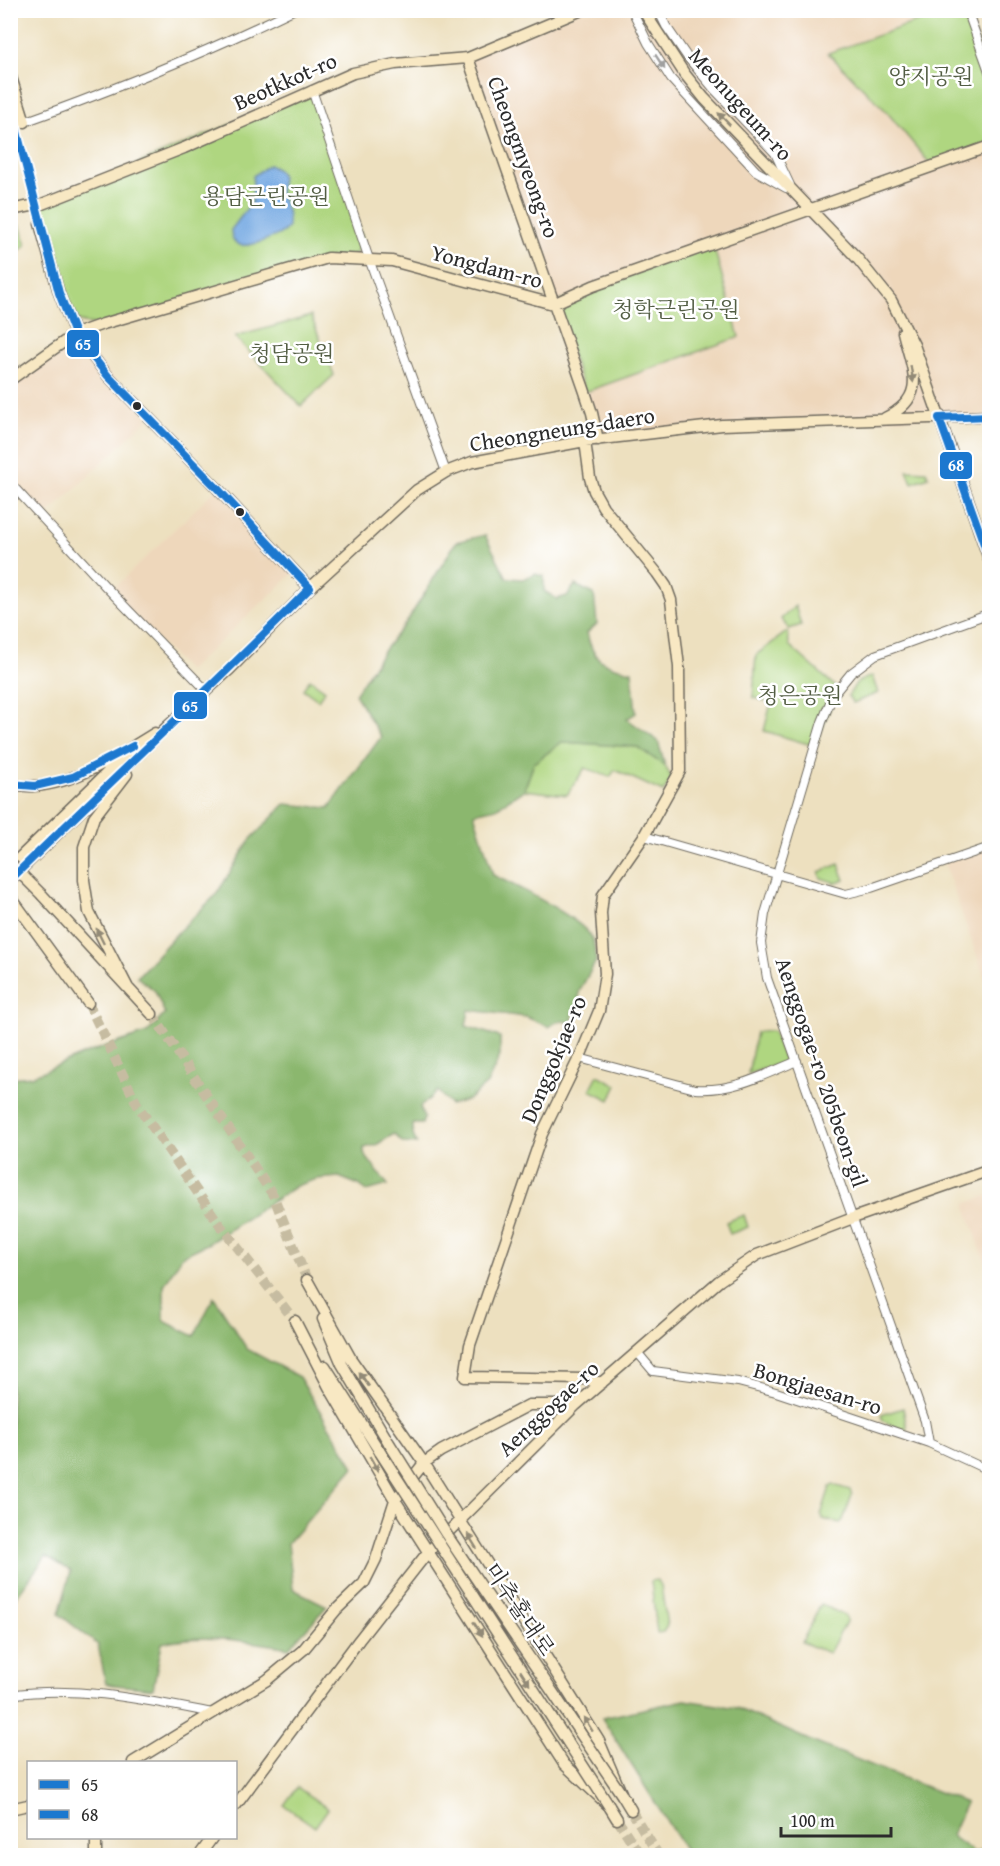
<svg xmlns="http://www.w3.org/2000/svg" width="1000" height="1866" viewBox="0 0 1000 1866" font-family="'Gentium Book Plus','Noto Serif KR',serif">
<rect width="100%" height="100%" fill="#fff"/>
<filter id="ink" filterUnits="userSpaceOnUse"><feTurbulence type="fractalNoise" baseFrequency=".0167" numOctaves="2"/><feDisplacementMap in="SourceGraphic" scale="12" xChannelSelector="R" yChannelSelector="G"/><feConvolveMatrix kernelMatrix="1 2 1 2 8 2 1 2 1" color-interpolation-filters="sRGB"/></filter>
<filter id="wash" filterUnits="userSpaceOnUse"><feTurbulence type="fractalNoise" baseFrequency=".008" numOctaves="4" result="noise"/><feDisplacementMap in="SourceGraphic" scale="24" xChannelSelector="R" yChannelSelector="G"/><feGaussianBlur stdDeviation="1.35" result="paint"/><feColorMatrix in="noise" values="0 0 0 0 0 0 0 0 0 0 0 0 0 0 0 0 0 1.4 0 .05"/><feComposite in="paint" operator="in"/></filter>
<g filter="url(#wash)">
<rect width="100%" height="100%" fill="#ede0bf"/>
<path fill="#eed7bb" d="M581,11H968L990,71L989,416L840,421L598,440L468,58Z
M75,334L149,418L43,519L11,483L10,380Z
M217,488L295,572L188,671L111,591Z
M989,847L990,987H988L944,863Z
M989,1195V1273L965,1204Z"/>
<path fill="#afd680" stroke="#6d8056" stroke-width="1.5" d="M947,11H967L989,74V146L932,166L886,111L828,53Z
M312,90L363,241L353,258H331L103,324C95,324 86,325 79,321C62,309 47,227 42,204Z
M20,225L26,245L18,252L11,242V233Z
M713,244L739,337L585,392L553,304Z
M311,316L334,375L301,406L235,337Z
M907,470L926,471L929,477L912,483Z
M795,606L801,625L789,629L781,619Z
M788,631L789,645L838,689L815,746L764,731L771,703L753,697L756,655Z
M872,676L878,693L853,703L848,696L857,682Z
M310,679L325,690L318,700L303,689Z
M562,742L637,747L665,766L672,778L663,792L615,770L610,777L585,768L567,795L524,790L534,763Z
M839,864L845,880L836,883L821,878L819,872Z
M773,1031L785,1062L748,1074L756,1032Z
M598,1075L617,1085L610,1100L590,1090Z
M744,1215L748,1227L730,1234L726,1222Z
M903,1408L907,1428L905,1431L883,1421L881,1415Z
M833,1485L850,1490L852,1495L843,1520L840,1523L823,1519L821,1515L830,1487Z
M657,1580L661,1585L667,1626L663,1632L657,1633L651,1581Z
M821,1604L845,1616L847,1620L829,1653L802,1642Z
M297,1787L328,1809L315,1827L284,1805Z"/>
<path fill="#8bb76e" stroke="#5b714c" stroke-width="1.5" d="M485,535L507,578L523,579L535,574L544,576V591L557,599L567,596L575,585L594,594L597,624L587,633C593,663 605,665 632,671L636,713L627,719L658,741L665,766L637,747L562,742L534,763L524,790L496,808L474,813L493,875C514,885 583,919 592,938C595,945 595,954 596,961L579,992V1003L574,1010L572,1022L558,1021L549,1027L526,1017L469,1010L466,1026L500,1037V1056L487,1084L468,1100L450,1105L438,1091L420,1107L424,1118L422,1124H413V1135L417,1144L403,1143L394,1134L376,1145L364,1148V1154L388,1185L367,1191L359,1185L339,1177L317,1179L296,1186L209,1243L182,1256L164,1285V1321L194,1336L214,1297L247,1349L299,1377L354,1467L288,1543L293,1589L327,1606L289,1648C247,1641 204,1633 162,1643L153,1689L106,1684L98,1645L59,1614L71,1571L46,1556L13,1601L11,1599V1078L32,1076L87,1053L147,1033L165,1014L155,991L137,977L180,930L216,895L250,840L285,804L329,808L381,737L355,694L384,650L408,620L456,542Z
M685,1700L737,1708L811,1741L966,1803L951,1836L975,1853L989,1847V1855H688L602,1718Z"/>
<path fill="#77aae3" stroke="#516a87" stroke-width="1.5" d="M269,165L278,170L282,176L280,193L288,213V227C282,235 273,237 263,241C249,246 232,251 231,230L252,202L253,176Z"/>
</g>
<g filter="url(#ink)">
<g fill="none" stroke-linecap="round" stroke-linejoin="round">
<path stroke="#c6bca1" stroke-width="10" stroke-dasharray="10 5" stroke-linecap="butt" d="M11,104L40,224
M88,1003L138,1106L220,1225L295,1321
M152,1014L273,1195L307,1280
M631,1810L659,1856
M617,1819L641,1856"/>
<g stroke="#6f6a5f" stroke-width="10">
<path id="street" d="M632,10L648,43L671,79L756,171L786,188
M658,10L666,26L688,58L714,89L775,153L790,185
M967,10L990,74
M312,90L369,259L446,472
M10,127C106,93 201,55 293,10
M10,483L106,587L207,691
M644,836L846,894L871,888L990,847
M579,1058L695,1089C732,1092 764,1075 797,1061
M637,1352L653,1371L738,1382L776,1392L929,1443L990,1471
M929,1443L925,1421L767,978L761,943L765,914L822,722L833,695L851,673L875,655L990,613
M10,1695C79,1685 145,1700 213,1713"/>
</g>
<g stroke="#6f6a5f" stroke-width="13">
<path id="secondary" d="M643,10L684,73L704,98L857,258L891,300L914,345L990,562
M468,58L584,389L592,413L598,440
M10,74L25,122
M10,103L11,104
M10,210L42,204L184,148L353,73L395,64L468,58L582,10
M40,224L59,293L75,334L108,376L217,488L310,588
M10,380L75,334L103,324L328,258L392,261L553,304L593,286L990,146
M885,418C929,396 912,370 903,332
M585,441L590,478L594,491L603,507L657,573L666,586L671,600L679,667L680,771L644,836L603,895L601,913L605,974L599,1011L582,1052L542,1134L470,1345L465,1377L584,1379L602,1383
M127,774L94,817L84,847V880L89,912L128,988
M10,784C18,785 26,787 34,786C75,784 121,754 155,733
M10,867L111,769L137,749
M10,880L168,726L230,669L310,588L417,490L446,472L472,462L585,441L722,425L990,416
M42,895L152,1014
M10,896L88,1003
M307,1280L351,1359L424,1463L599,1741L622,1795L631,1810
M323,1319L342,1364L389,1443
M295,1321L329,1387L395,1500L564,1764L609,1806L617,1819
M325,1366L380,1452
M133,1762L267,1680L303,1650L336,1610L364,1583L376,1559L395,1500L424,1463L441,1451L529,1405H576
M236,1805L359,1640L428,1552L576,1405L719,1281L757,1255L853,1218L990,1170
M10,1809L28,1805
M96,1856V1838
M199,1856L212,1838"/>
</g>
<use href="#street" stroke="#fff" stroke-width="8"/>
<use href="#secondary" stroke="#f8e8c3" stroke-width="10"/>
<g stroke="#6f6a5f" stroke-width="13" stroke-linecap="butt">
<path id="secondary-bridge" d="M10,863L42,895
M389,1443L446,1534L622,1795
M380,1452L609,1806"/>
</g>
<use href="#secondary-bridge" stroke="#f8e8c3" stroke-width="10"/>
<g stroke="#fff" stroke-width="12">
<path id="bus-1" d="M10,105L59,293L75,334L108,376L217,488L310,588C212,687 110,782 10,880
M10,784L35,786L73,777L133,746"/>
</g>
<g stroke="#fff" stroke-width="12">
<path id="bus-2" d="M990,416L939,418L990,561"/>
</g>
<use href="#bus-1" stroke="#1c78cf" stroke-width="8"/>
<use href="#bus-2" stroke="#1c78cf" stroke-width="8"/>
</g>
<defs><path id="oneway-solid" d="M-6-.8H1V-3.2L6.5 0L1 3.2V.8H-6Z" transform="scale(1.5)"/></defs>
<use fill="#a0a0a0" href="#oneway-solid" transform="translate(660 62) rotate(57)"/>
<g fill="#928a77">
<use href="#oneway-solid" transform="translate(724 119) rotate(-134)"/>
<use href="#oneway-solid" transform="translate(912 374) rotate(81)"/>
<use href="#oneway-solid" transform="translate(100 936) rotate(-116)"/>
<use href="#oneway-solid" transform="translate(364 1379) rotate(-124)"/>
<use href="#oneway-solid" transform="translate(374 1464) rotate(60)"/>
<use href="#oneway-solid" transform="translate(472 1541) rotate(-122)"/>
<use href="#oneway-solid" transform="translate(478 1629) rotate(57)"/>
<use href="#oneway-solid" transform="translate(525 1678) rotate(57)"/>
<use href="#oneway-solid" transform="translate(588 1724) rotate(-122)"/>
</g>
</g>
<g fill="#2b2b2b" stroke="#fff" stroke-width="2">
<circle cx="137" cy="406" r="5"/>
<circle cx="240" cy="512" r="5"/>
</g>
<g text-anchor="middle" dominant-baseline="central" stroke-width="5" stroke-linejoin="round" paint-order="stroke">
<g font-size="22" fill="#535e44" stroke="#fff">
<text x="931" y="76">양지공원</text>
<text x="266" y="196">용담근린공원</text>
<text x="676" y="309">청학근린공원</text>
<text x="292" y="353">청담공원</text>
<text x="800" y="695">청은공원</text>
</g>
<g font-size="22" fill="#2b2b2b" stroke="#fff">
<text transform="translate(285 81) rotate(-24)">Beotkkot-ro</text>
<text transform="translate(741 104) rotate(48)">Meonugeum-ro</text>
<text transform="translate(524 157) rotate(70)">Cheongmyeong-ro</text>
<text transform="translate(487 266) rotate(15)">Yongdam-ro</text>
<text transform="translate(562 429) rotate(-9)">Cheongneung-daero</text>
<text transform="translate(553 1059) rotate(-67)">Donggokjae-ro</text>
<text transform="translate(822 1072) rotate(71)">Aenggogae-ro 205beon-gil</text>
<text transform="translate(818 1388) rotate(17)">Bongjaesan-ro</text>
<text transform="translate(548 1408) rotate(-43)">Aenggogae-ro</text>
<text transform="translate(520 1609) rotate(56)">미추홀대로</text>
</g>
</g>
<g stroke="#fff" stroke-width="2">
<rect x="66" y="329" width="34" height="29" rx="6" fill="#1c78cf"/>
<rect x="939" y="451" width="34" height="29" rx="6" fill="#1c78cf"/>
<rect x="173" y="691" width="35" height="29" rx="6" fill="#1c78cf"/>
</g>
<g font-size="16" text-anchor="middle" font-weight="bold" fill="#fff">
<text x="83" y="350">65</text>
<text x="956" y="471">68</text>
<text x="190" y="712">65</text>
</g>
<rect width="1000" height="1866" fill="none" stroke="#fff" stroke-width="36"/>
<rect x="27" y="1761" width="210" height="78" fill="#ffffff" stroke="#aaaaaa" stroke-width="1.5"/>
<rect x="39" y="1780" width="30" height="9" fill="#1c78cf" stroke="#aaaaaa" stroke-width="1.5"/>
<text x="81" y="1791" font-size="18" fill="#2b2b2b">65</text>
<rect x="39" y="1810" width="30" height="9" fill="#1c78cf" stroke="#aaaaaa" stroke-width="1.5"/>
<text x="81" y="1821" font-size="18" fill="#2b2b2b">68</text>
<path d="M781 1827v9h110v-9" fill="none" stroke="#2b2b2b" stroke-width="3"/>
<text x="790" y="1827" font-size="18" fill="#2b2b2b" stroke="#ffffff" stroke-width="4.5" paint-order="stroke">100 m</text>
</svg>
